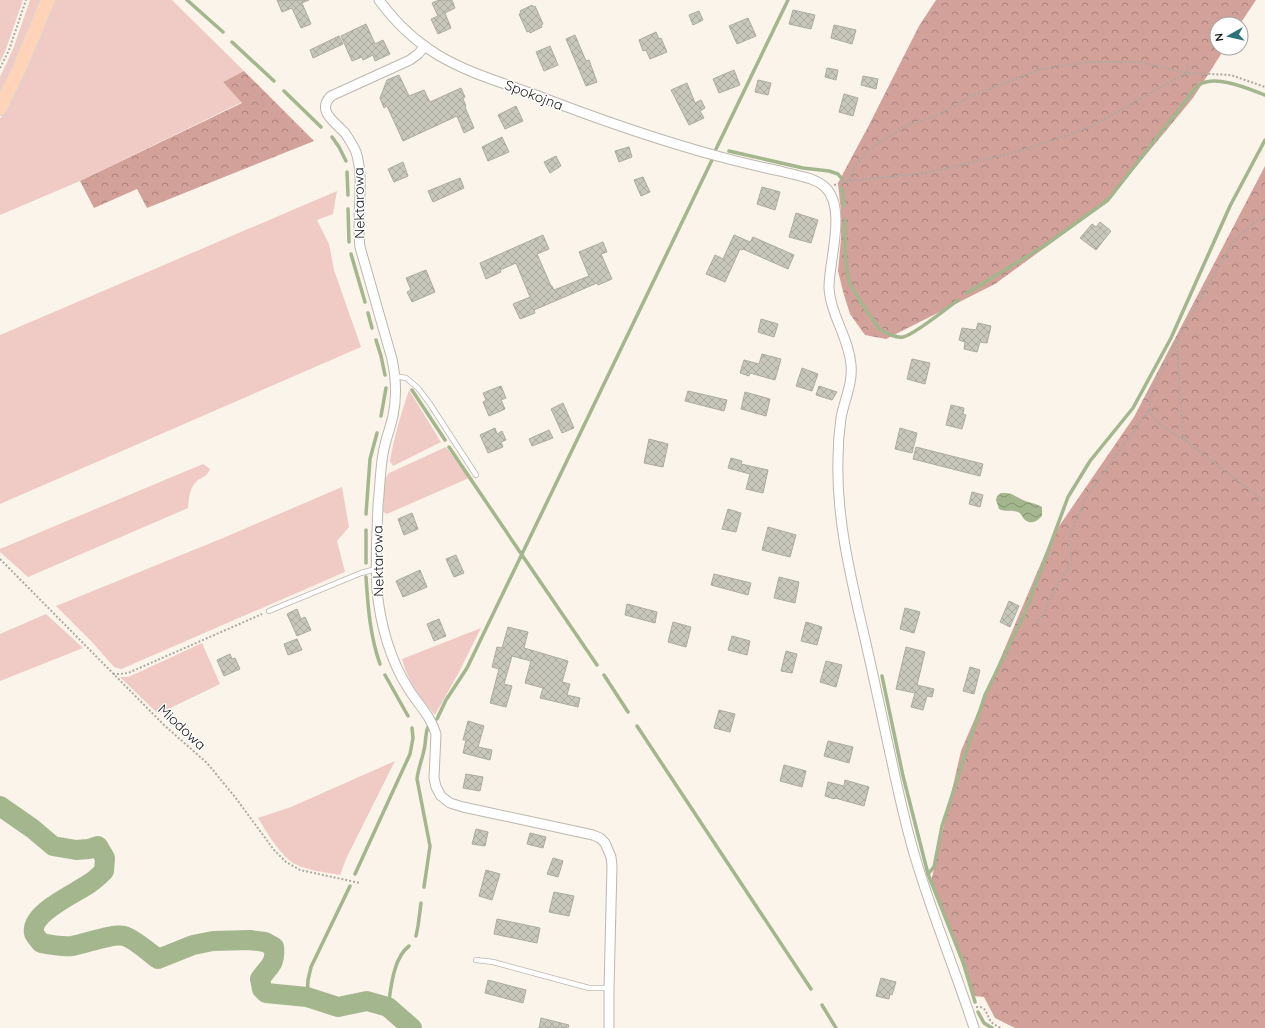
<svg xmlns="http://www.w3.org/2000/svg" width="1265" height="1028" viewBox="0 0 1265 1028" font-family="Quicksand,sans-serif">
<defs>
<pattern id="forest-crowns" width="20" height="18" patternUnits="userSpaceOnUse"><rect width="20" height="18" fill="#d2a199"/><path d="M2 6a3 3 0 1 1 6 0M12 15a3 3 0 1 1 6 0" fill="none" stroke="#aa827c"/></pattern>
<pattern id="water-waves" width="16" height="10" patternUnits="userSpaceOnUse"><rect width="16" height="10" fill="#a4b68d"/><path d="M0 5q4-4 8 0t8 0" fill="none" stroke="#859372"/></pattern>
<pattern id="building-cross-hatch" width="8" height="8" patternUnits="userSpaceOnUse"><rect width="8" height="8" fill="#c8c7bc"/><path d="M0 0l8 8M0 8l8-8" fill="none" stroke="#abaaa1"/></pattern>
</defs>
<rect width="100%" height="100%" fill="#faf4ea"/>
<path fill="#f0cbc5" d="M0,0H23L5,52L0,62Z
M30,0H40L23,47L0,96V77L13,49Z
M56,0H172L244,71L223,82L242,102L80,181L0,215V119L9,104Z
M337,191L333,214L317,220L329,244L334,270L361,347L0,504V335Z
M409,390L441,442L393,466L390,461C394,437 401,414 409,390Z
M446,447L469,478L387,514L383,512L385,479L389,473Z
M203,464L210,469C208,476 202,477 197,481C189,488 189,499 188,508L28,577L0,552V549Z
M342,487L349,527L337,541L345,572L126,667L121,669L114,667L92,642L56,606L223,538Z
M46,614L83,648L0,681V634Z
M481,628L458,674L435,715C419,695 409,684 402,659Z
M202,643L220,684L158,714L120,677H128L135,674Z
M395,761L346,859L340,875C325,872 300,870 289,860C276,849 267,832 258,818L291,807Z"/>
<path fill="url(#forest-crowns)" d="M936,0H1256L1240,24H1217V48H1225L1193,98L1106,203L995,284L886,339L865,335L850,314L844,295L838,271L841,239V212L838,183L869,125L919,26Z
M244,71L314,141L147,208L137,189L94,208L80,181L242,103L223,82Z
M1265,166V1028H1015L995,1018L984,997L974,996L931,882L961,751L1053,535L1134,417Z"/>
<path fill="url(#water-waves)" d="M1001,493C1014,493 1012,495 1023,500C1029,503 1036,503 1042,507V516C1037,521 1032,525 1025,520C1022,517 1022,514 1018,512C1012,510 1005,512 999,509L996,500L997,496Z"/>
<g fill="none" stroke-linecap="round" stroke-linejoin="round">
<path stroke="#a4b68d" stroke-width="3.5" d="M187,0L223,32
M232,42L274,81
M284,91L321,127
M332,137L339,147L346,161
M716,149L788,0
M729,151L803,168L829,171L838,174L842,179
M347,172L348,195
M842,188L844,205
M348,209L349,242
M845,219C845,240 844,263 850,283C853,291 875,324 880,329C886,333 896,338 903,337C912,336 949,307 958,300
M351,254L365,302
M967,293L1044,246L1108,200L1187,99C1191,94 1195,88 1199,85C1216,74 1249,89 1265,95
M368,313L372,328
M376,340L381,356L385,375
M412,390L445,440
M381,416L386,388
M449,447L522,555L597,665
M366,514L370,459L377,433
M366,530V563
M366,577C368,607 370,636 380,664
M385,675L408,716
M604,675L628,712
M882,676L903,776L928,874L963,962L975,1002
M437,719L446,700L467,668L712,160
M637,726L811,989
M355,874L410,754L413,738L412,728
M928,874L934,867L942,826L985,695L1025,613L1068,497L1090,461L1133,408L1171,338L1230,206L1265,140
M424,887L430,846L417,779C418,769 422,760 424,750C426,743 425,734 428,727
M416,936L418,926L421,903
M307,997L308,980L311,967L350,886
M822,1005L836,1028
M388,1007C391,988 393,958 409,946
M978,1012L984,1023L992,1028"/>
<path stroke="#a4b68d" stroke-width="20" d="M0,806L33,829L53,846L76,850L89,849L98,846L105,858L104,871C100,875 95,880 90,883C77,893 30,912 34,933C35,936 39,940 41,943C51,945 62,947 72,946C85,944 113,933 124,936C133,938 150,953 158,959L193,945L213,941L250,940L265,942L274,947C276,964 269,966 260,979L262,989L266,993L307,997L338,1007L367,1001L388,1007L412,1028"/>
</g>
<path fill="url(#building-cross-hatch)" stroke="#acaba0" d="M277,0H309L302,3L311,24L301,28L292,8L282,12Z
M439,0H452L455,8L445,13L451,28L438,34L431,19L438,16L432,3Z
M532,5L533,7L535,6L543,24L541,25L542,27L530,33L529,31L527,32L519,14L521,13L520,11Z
M793,10L815,15L811,29L789,24Z
M699,11L703,20L693,25L689,15Z
M748,18L756,36L737,44L729,26Z
M366,24L375,44L383,40L390,54L375,61L373,55L363,60L362,57L352,61L341,36Z
M834,25L856,30L852,44L831,38Z
M656,32L659,39L661,38L667,52L650,59L646,50L643,51L639,40Z
M575,35L586,61L589,60L597,82L586,86L566,39Z
M339,36L343,44L313,58L310,50Z
M550,46L558,65L544,71L536,52Z
M827,68L838,70L836,80L825,77Z
M734,70L740,85L719,93L713,79Z
M399,75L409,96L424,90L430,102L461,88L465,97L463,99L466,106L465,107L474,128L464,133L457,116L403,141L387,106L384,108L380,98L387,80Z
M863,76L878,79L876,89L861,85Z
M758,80L771,83L768,95L755,92Z
M687,83L695,103L701,100L705,108L700,111L704,118L689,125L671,90Z
M844,94L858,98L853,116L839,112Z
M516,106L523,121L505,129L498,115Z
M502,137L509,152L488,161L482,147Z
M629,147L632,157L619,162L615,151Z
M556,156L561,166L550,173L544,162Z
M403,162L408,176L394,182L388,169Z
M643,177L650,192L641,196L634,180Z
M460,178L464,188L433,202L428,191Z
M762,187L780,192L775,210L757,204Z
M796,213L818,220L811,243L789,237Z
M1100,222L1111,231L1096,250L1080,238L1092,224L1096,227Z
M543,235L549,249L537,254L551,286H552L554,290L589,276L579,252L603,242L607,252L601,254L612,279L598,285L597,283L534,310L535,313L520,319L513,304L530,297L516,263L500,270L501,272L486,279L480,263Z
M734,235L750,242L753,237L794,255L788,269L743,249L742,250L740,249L725,282L706,274L715,255L723,259Z
M426,270L435,292L412,302L407,292L411,290L406,278Z
M761,319L778,324L774,337L758,332Z
M978,323L991,326L987,343L980,342L977,352L964,349L965,342L959,340L962,328L976,330Z
M762,354L781,359L775,380L750,373L749,376L740,373L744,360L759,364Z
M912,359L930,363L925,384L907,379Z
M802,368L818,374L812,391L796,386Z
M501,386L506,398L501,400L505,409L489,416L483,402L486,400L483,393Z
M819,386L837,392L832,400L816,395Z
M688,391L727,400L724,411L685,401Z
M745,392L770,399L766,416L741,409Z
M563,403L574,428L562,433L551,409Z
M951,405L964,408L963,414L966,415L962,429L946,425Z
M495,428L497,434L502,431L506,440L501,442L503,447L488,453L480,435Z
M900,428L917,433L912,453L895,449Z
M549,430L553,438L532,446L529,439Z
M649,439L668,444L663,467L644,463Z
M916,447L983,464L980,476L913,459Z
M731,458L742,461L741,464L768,470L763,493L746,489L750,474L728,468Z
M972,492L983,495L980,507L969,504Z
M728,509L741,513L736,532L722,529Z
M412,513L418,529L404,535L398,519Z
M768,527L796,535L790,557L762,550Z
M456,555L464,573L454,577L446,559Z
M420,570L427,587L403,597L396,581Z
M714,574L751,583L748,595L711,585Z
M779,577L799,582L795,603L774,598Z
M1009,601L1019,606L1010,627L1000,622Z
M627,604L657,612L655,623L625,615Z
M905,608L920,612L914,633L900,629Z
M297,609L301,619L305,617L311,630L297,636L287,614Z
M439,619L446,636L434,641L427,624Z
M673,622L691,627L686,647L668,642Z
M806,622L822,627L817,645L801,641Z
M508,627L528,632L524,648L568,661L562,682L570,684L567,695L580,698L578,707L540,698L543,688L525,683L531,661L512,656L504,684L512,686L506,707L490,703L499,669L492,667L497,647L502,648Z
M732,636L750,641L747,655L728,650Z
M297,639L302,650L288,655L284,644Z
M906,647L925,652L917,685L934,689L932,697L927,696L923,710L911,707L915,693L896,689Z
M786,651L797,654L792,673L781,671Z
M230,654L232,659L235,658L240,669L224,676L217,660Z
M826,661L842,665L836,687L820,682Z
M970,667L980,670L974,694L963,691Z
M719,710L735,714L730,732L714,728Z
M468,721L484,726L478,747L492,750L490,760L463,753L466,740H463Z
M828,741L853,747L849,763L824,756Z
M784,765L806,771L802,787L780,781Z
M466,774L483,777L480,791L463,788Z
M845,780L869,787L864,806L835,798L834,799L825,796L828,782L844,786Z
M476,829L488,832L485,846L472,844Z
M530,833L546,837L543,848L527,844Z
M553,858L563,861L558,877L547,874Z
M486,870L500,874L492,900L479,896Z
M554,892L574,896L569,916L549,912Z
M497,919L540,928L537,943L494,934Z
M881,978L896,982L892,995L890,994L889,999L876,996Z
M488,980L526,990L523,1003L485,993Z
M541,1018L569,1025L568,1028H539Z"/>
<g fill="none" stroke-linecap="round" stroke-linejoin="round">
<g stroke="#bdb7ae" stroke-width="6">
<path id="service" d="M395,376L406,378L418,388L430,404L476,475
M269,611L361,573L376,569
M476,960L493,962L589,988H609"/>
</g>
<g stroke="#bdb7ae" stroke-width="11">
<path id="minor" d="M379,0C395,22 415,41 438,55C468,73 501,82 533,94C595,118 657,140 721,157C740,162 760,167 780,171C794,175 814,177 825,187C847,208 829,260 829,287C830,314 849,338 851,365C853,383 844,401 841,418C839,432 838,446 838,459C836,523 853,586 867,648C877,692 886,736 896,781C902,808 908,834 916,860C933,917 956,972 974,1028
M425,46L418,54L410,60L331,96C316,111 335,122 345,133C349,139 353,145 356,152C365,179 356,218 360,247L392,359C396,378 397,397 393,416C390,429 385,441 383,454C380,471 380,488 378,505C377,534 375,562 377,590C380,623 390,660 408,688C417,703 431,716 436,734L434,778L436,787L441,796L450,803L463,807L593,835L600,838L605,843L611,857L612,866L609,988V1028"/>
</g>
<g stroke="#d6d5d5" stroke-width="16">
<path id="primary" d="M0,108L19,69L48,0"/>
</g>
<path stroke="#aea9a1" stroke-width="2" stroke-dasharray="2 2" stroke-linecap="butt" d="M0,68L9,50L26,0
M850,180L853,169L868,150L904,127L942,113L971,96L1042,69L1087,62H1140L1186,73L1188,65
M834,185L849,181L926,173L1016,152L1068,135L1092,126L1186,73L1231,75L1265,87
M1177,342L1182,422L1185,441
M1149,410C1158,427 1171,431 1186,441C1213,461 1239,482 1265,502
M0,559L165,726L207,763L235,797L274,850L286,862L300,870L360,883
M1036,624L1045,612L1056,587L1071,564V552L1069,536L1085,499L1149,410L1152,392L1173,348L1234,240L1255,222L1265,216
M113,674H120L128,673L262,614
M976,1007C986,1006 986,1013 990,1020C992,1024 997,1026 1001,1028"/>
<use href="#service" stroke="#fff" stroke-width="4.5"/>
<use href="#minor" stroke="#fff" stroke-width="9"/>
<use href="#primary" stroke="#fed3b8" stroke-width="14"/>
</g>
<g text-anchor="middle" dominant-baseline="central" stroke-width="3" stroke-linejoin="round" paint-order="stroke">
<g font-size="14" fill="#191714" stroke="#fff">
<text transform="translate(534 95) rotate(21)">Spokojna</text>
<text transform="translate(359 203) rotate(-91)">Nektarowa</text>
<text transform="translate(378 561) rotate(-91)">Nektarowa</text>
<text transform="translate(182 727) rotate(43)">Miodowa</text>
</g>
</g>
<g transform="translate(1229 36) rotate(262)"><circle r="19" fill="#ffffff" stroke="#a3a2a1"/>
<path d="M0-3L7 15L0 10L-7 15Z" fill="#297479"/>
<text y="-6" font-size="11" font-weight="bold" text-anchor="middle" fill="#191714">N</text>
</g>
</svg>
